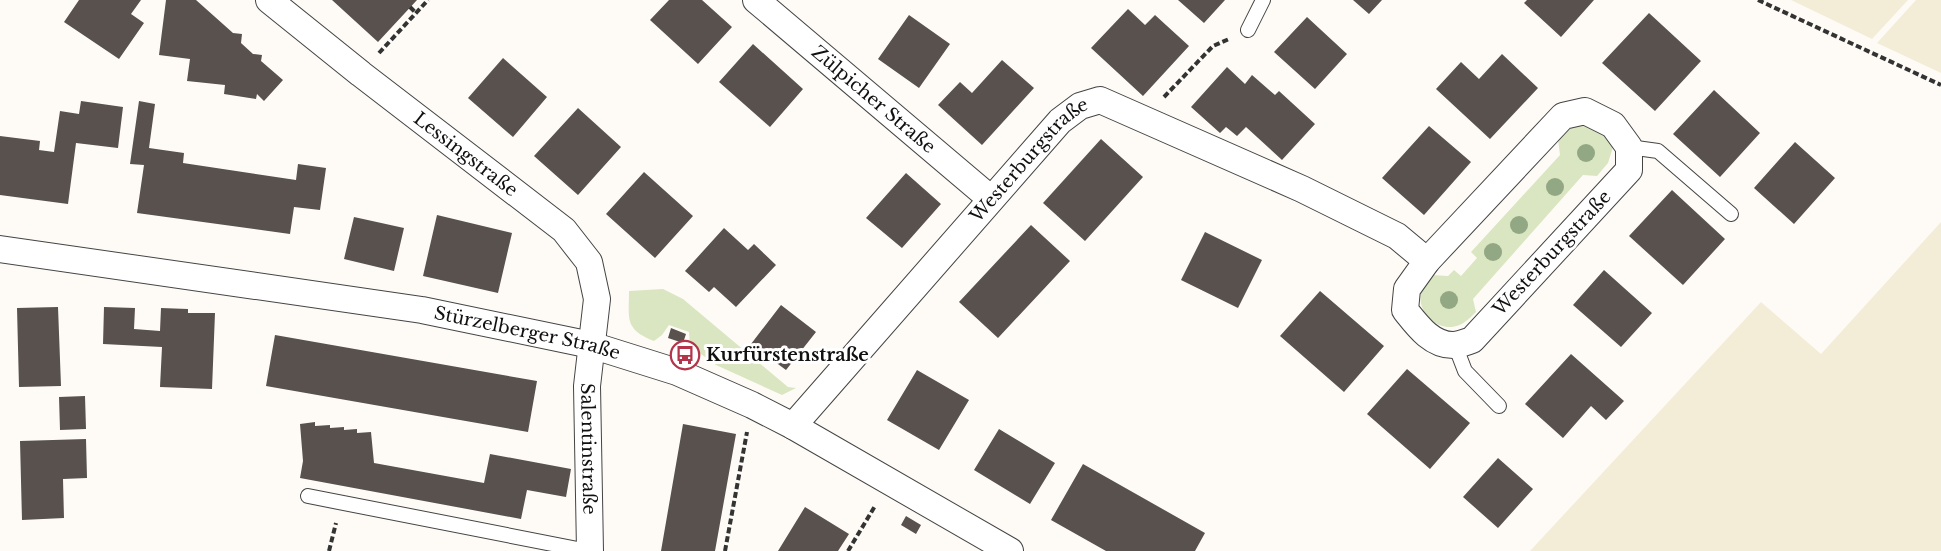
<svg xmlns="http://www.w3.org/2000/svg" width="1941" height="551" viewBox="0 0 1941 551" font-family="'Libre Baskerville',serif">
<rect width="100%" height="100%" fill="#fefbf6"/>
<path fill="#f3edd7" d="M1791,0H1908L1872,39Z
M1916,0H1941V73L1877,43Z
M1941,222V551H1530L1761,302L1821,354Z"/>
<path fill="#d9e6c1" d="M1584,123L1603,132L1613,147L1608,163L1597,176L1583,175L1473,299L1476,312C1469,319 1462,326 1452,327C1433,328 1417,310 1421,292C1423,286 1429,280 1432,275L1448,276L1454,270L1461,276L1477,258L1471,252L1560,155L1558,139L1574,125Z
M663,289L683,299L788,387L796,388L782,395L716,365L690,346L689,332L669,325L662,335L654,341C624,329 629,319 629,291Z"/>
<path fill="#58514e" d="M79,0H141L131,14L144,23L119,59L64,22Z
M166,0H196L233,33L242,34L241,43L253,54L262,55L261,61L283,80L264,101L257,94L256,99L224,94L225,85L187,81L190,59L159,55Z
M332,0H417L378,42Z
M669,0H702L732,27L698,64L650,20Z
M1178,0H1225L1204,23Z
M1353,0H1382L1369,14Z
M1527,0H1594L1561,37L1524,3Z
M1128,9L1145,25L1155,15L1189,46L1143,96L1091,48Z
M1649,13L1701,61L1655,111L1602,63Z
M909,15L950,44L919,88L878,59Z
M1307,17L1347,54L1315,89L1274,52Z
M753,44L803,89L770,127L719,82Z
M1502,54L1538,88L1490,139L1436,89L1461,62L1479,79Z
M503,58L547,97L513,137L468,98Z
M1002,60L1034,88L982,145L938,105L960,82L972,93Z
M1227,67L1245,84L1252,75L1275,95L1279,91L1315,124L1282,160L1246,127L1237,136L1226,127L1220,133L1191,107Z
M1714,90L1760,133L1720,177L1673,134Z
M81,101L123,107L118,148L76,143L68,204L0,195V136L40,141L39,150L54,152L60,111L79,114Z
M139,101L155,104L149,148L184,153L183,163L296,180L298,164L326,168L320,210L294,207L290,234L137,213L144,165L130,164Z
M578,108L621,147L578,195L534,156Z
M1429,126L1471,162L1424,215L1382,178Z
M1101,139L1143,177L1085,241L1043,203Z
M1795,142L1835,178L1794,224L1754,188Z
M644,172L693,216L655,258L606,214Z
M906,173L941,204L902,248L866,218Z
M1672,190L1725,239L1683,285L1629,236Z
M437,215L512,233L498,293L423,276Z
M354,217L404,228L394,271L344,259Z
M1031,225L1070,261L998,338L959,302Z
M724,228L748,250L754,244L776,265L736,307L714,287L709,292L685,271Z
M1205,232L1262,260L1238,308L1181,280Z
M1604,270L1652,313L1621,347L1573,305Z
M1320,291L1384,346L1344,392L1280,336Z
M781,305L816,332L786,370L751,344Z
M58,307L61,386L19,387L17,308Z
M104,307L135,308L134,329L160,331L161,308L188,309V313H215L212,389L160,387L162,347L103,344Z
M671,328L686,334L683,343L668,338Z
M275,335L537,381L528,432L266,386Z
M1571,354L1624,401L1606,420L1591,406L1563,438L1525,404Z
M1407,369L1470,423L1430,469L1367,414Z
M917,370L969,400L939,450L887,420Z
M85,396L86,429L60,430L59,397Z
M315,422V426L330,425V428L344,427V430L357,429V433L371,432L374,463L484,483L490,454L571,469L566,497L527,490L521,519L300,478L303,461L300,424Z
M683,424L736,434L715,551H661Z
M999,429L1055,463L1030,504L974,470Z
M86,439L87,478L63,479L64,518L22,520L20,441Z
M1498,458L1533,489L1498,528L1463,497Z
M1083,464L1205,533L1195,551H1106L1051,520Z
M805,507L849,534L838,551H778Z
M906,516L921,525L916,534L901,525Z"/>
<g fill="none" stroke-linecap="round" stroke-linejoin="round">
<g stroke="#444" stroke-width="16">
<path id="service" d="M1248,30L1263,0
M1629,147L1658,151L1731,214
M1455,345L1465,371L1499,406
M308,496L588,551"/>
</g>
<g stroke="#444" stroke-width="28">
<g id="minor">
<path id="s1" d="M269,0L361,74L564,230L589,262L597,299L587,386L590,551"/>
<path id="s2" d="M756,0L991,199"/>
<path d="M1585,111L1613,125L1629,147V170L1472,340C1466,342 1459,345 1453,345C1431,345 1417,325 1405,310L1407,289L1427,261L1563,116Z"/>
<path id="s3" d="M0,249L422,310L591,345L677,372L752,405L793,426L1010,551"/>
<path id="s4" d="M793,426L1060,121L1080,106L1100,100L1302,189L1397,236L1427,261"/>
</g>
</g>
<path stroke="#333" stroke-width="4" stroke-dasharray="6 3" stroke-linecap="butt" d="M1758,0L1941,85
M410,7L416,13
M379,53L428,0
M1164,97L1213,46L1229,39
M329,551L336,523
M725,551L747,432
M848,551L875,506"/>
<use href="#service" stroke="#fff" stroke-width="14"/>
<use href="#minor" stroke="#fff" stroke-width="26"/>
</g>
<g fill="#92a784">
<circle cx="1586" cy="153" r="9"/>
<circle cx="1555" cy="187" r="9"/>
<circle cx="1519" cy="225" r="9"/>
<circle cx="1493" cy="252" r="9"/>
<circle cx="1449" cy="300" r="9"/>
</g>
<defs>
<g id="bus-ring" transform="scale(1.5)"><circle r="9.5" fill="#fff" stroke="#b4354b" stroke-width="1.5"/><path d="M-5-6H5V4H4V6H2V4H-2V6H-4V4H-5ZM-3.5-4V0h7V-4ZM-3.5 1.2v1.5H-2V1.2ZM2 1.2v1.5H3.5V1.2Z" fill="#b4354b"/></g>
</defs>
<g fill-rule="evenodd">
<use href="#bus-ring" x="685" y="355"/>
</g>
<g text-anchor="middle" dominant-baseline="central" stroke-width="6" stroke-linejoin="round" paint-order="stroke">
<g font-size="18" fill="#111" stroke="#fff">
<text stroke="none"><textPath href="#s2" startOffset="154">Zülpicher Straße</textPath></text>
<text stroke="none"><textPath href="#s1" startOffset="250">Lessingstraße</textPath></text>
<text stroke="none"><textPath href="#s4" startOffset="356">Westerburgstraße</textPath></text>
<text transform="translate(1552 253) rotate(-47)">Westerburgstraße</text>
<text stroke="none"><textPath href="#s3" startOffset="534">Stürzelberger Straße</textPath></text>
<text stroke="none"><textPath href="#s1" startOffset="603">Salentinstraße</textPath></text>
</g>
<g font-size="18" font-weight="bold" fill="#111" stroke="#fff" text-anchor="start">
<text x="706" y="355">Kurfürstenstraße</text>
</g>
</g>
</svg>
